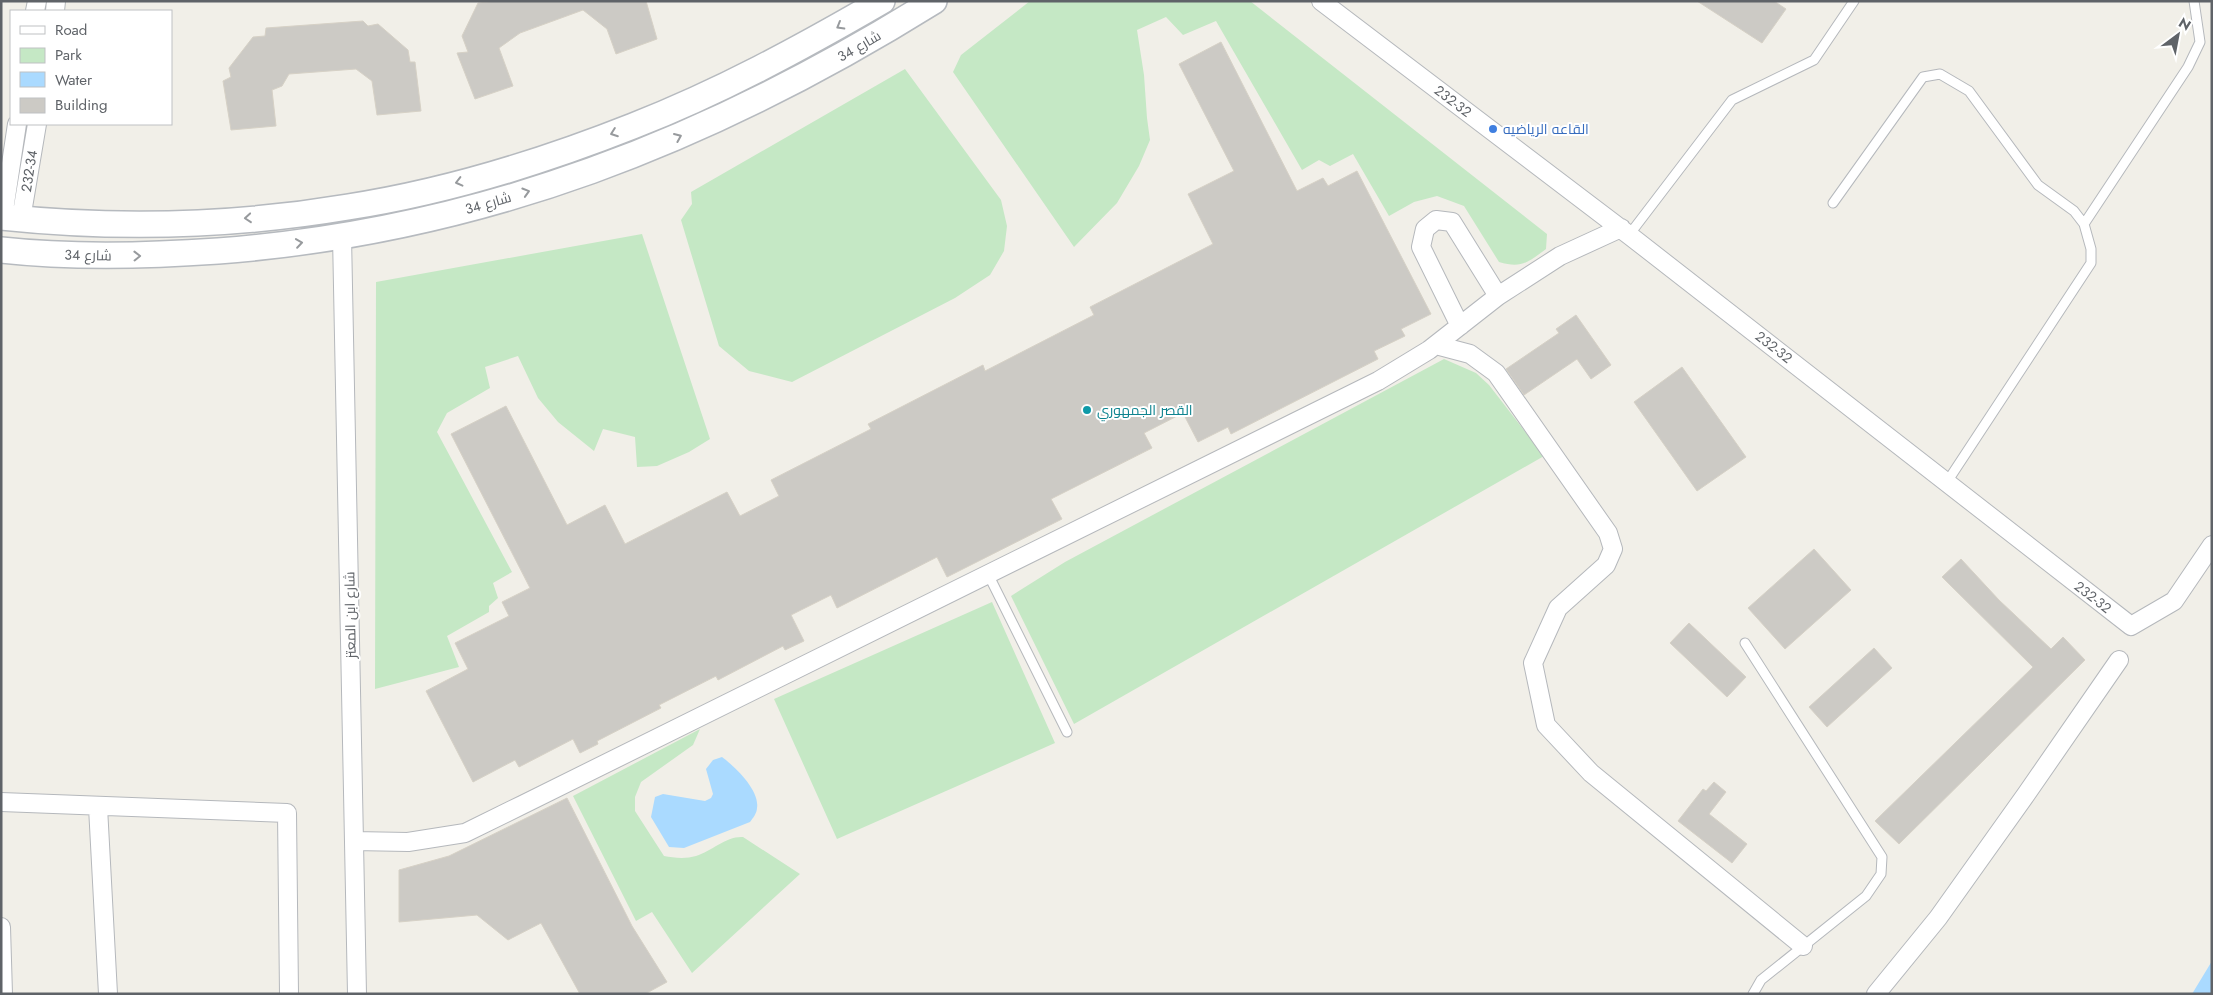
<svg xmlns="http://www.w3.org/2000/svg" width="2213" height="995" viewBox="0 0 2213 995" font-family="Jost,Cairo,sans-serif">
<rect width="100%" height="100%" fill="#f1efe8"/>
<path fill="#c5e8c5" d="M1030,1H1250L1547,234L1546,249C1528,262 1522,269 1499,262L1464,206L1437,196L1414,202L1389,216L1353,154L1330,166L1319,160L1302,170L1216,21L1183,35L1166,17L1137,30L1144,75L1147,118L1150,140L1139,166L1117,203L1074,247L953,72L961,55Z
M905,69L1001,200L1007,226L1004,251L990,275L955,298L792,382L749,371L719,346L681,220L692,204L691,192Z
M642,234L710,439L689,452L657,466L637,467L635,437L603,429L594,451L558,422L538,398L518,356L485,367L490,388L447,413L437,432L512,572L493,583L498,598L489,606V612L447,636L459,667L375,689L376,282Z
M1444,359L1476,373L1489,385L1544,456L1074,724L1011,596L1065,562Z
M992,602L1055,743L837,839L774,699Z
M700,729L693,745L641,782L635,797V811L664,856C674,858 686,859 696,856C712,851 726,836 743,837L800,874L692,973L652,912L636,921L573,796Z"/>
<path fill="#aadaff" d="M722,757C734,766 760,790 757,808C757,813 753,818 750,822L684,848L669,847L651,817L655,797L663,794L705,801L711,798L713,794L706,769L713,760Z
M2212,961V994H2192Z"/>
<path fill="#cccac5" stroke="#d6d1c6" d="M498,1H646L657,39L616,54L607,29L583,10L520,33L499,48L513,86L475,99L457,53L468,52L462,36L478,3Z
M1697,1H1774L1786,9L1762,43Z
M363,21L368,26L378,24L408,50L410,62H415L421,111L377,115L372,81L356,69L289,74L282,86L272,90L276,126L231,130L223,81L231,77L229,68L253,37L265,36L266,28Z
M1221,42L1297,191L1323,178L1328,186L1357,171L1431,314L1401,329L1405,336L1374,351L1378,359L1231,434L1228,427L1198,442L1183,413L1144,433L1152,448L1051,499L1062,519L947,577L937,557L837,608L831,595L791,615L804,641L785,650L783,646L718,680L716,676L659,705L661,708L597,741L598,744L580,753L573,739L519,767L515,760L473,782L426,691L468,669L455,643L509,616L502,602L530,588L451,434L506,406L567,525L605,505L625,544L727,492L740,516L779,496L771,480L871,429L868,424L983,365L985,371L1094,315L1090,307L1213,244L1188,194L1234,171L1179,64Z
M1576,315L1611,365L1591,379L1577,359L1524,395L1506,369L1559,333L1556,329Z
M1682,367L1746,457L1697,491L1634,402Z
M1814,549L1851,590L1785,649L1748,608Z
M1961,559L1999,600L2051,649L2063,637L2085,660L1899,844L1875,821L2033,667L1942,577Z
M1689,623L1746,677L1727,697L1670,643Z
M1874,648L1892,668L1827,727L1809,707Z
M1714,782L1726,792L1709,814L1747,844L1732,863L1678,821L1703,789L1706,791Z
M567,798L632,926L667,982L645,994H580L541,923L508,940L477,915L399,922V870L449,856Z"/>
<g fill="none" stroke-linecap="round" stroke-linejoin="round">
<g stroke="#b5b8bc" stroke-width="11">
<path id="service" d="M1833,203L1923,77L1940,74L1969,91L2038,185L2074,211L2084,224L2091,249V263L1947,482
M2084,224L2188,67L2200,42L2194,1
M1629,235L1732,100L1814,60L1854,1
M988,574L1067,732
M1745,643L1882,857L1881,874L1866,896L1761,980L1753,994"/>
</g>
<g stroke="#b5b8bc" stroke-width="20">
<path id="minor" d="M1321,1L1629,235L2131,626L2174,601L2212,545
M35,11L37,1
M55,11L56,1
M3,217L17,124
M21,219L37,124
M342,236L357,994
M1460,326L1421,247L1425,229L1436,220L1452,222L1498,296
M1436,345L1470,354L1496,373L1608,533L1613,549L1606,565L1558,608L1533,663L1546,725L1591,773L1803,946
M1,802L287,813L289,994
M98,807L108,994
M354,841L408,842L465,833L522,805L1378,381L1429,350L1498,296L1560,256L1621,228
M1,927L3,994
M1876,994L1938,918L2027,793L2119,660"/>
</g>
<g stroke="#b6babf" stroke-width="28">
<path id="secondary" d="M1,217C115,229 235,226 348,207C445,192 542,162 633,126C720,92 801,48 882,1
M1,250C74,258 146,256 218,251C482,231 711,140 934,1"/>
</g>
<use href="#service" stroke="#fff" stroke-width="9"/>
<use href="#minor" stroke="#fff" stroke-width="18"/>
<use href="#secondary" stroke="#fff" stroke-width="25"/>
</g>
<defs><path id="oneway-chevron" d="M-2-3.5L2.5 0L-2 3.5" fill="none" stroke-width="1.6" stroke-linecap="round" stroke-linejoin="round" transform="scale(1.25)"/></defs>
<g stroke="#979a9d">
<use href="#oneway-chevron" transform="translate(840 26) rotate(150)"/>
<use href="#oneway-chevron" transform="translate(614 133) rotate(160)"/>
<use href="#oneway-chevron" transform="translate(678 137) rotate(-23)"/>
<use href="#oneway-chevron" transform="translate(459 182) rotate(166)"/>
<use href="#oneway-chevron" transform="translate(526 192) rotate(-17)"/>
<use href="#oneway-chevron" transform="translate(248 218) rotate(175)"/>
<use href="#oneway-chevron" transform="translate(299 243) rotate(-8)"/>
<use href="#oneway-chevron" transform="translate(137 256) rotate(-1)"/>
</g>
<circle fill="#3f7fe0" stroke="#fff" stroke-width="2" cx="1493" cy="129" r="5"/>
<circle fill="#0f9aa8" stroke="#fff" stroke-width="2" cx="1087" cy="410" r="5"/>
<g text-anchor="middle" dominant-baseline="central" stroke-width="4" stroke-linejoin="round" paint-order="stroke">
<g font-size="14" fill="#5f6368" stroke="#fff">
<text transform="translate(859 46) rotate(-30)">شارع 34</text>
<text transform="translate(1453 101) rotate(37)">232-32</text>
<text transform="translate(29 171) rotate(-81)">232-34</text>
<text transform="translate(488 203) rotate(-16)">شارع 34</text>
<text transform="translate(88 255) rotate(1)">شارع 34</text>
<text transform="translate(1774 347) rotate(38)">232-32</text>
<text transform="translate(2093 597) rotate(38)">232-32</text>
<text transform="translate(350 615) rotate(-91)">شارع ابن المعتز</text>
</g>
<g font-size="14" fill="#366cbe" stroke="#fff" text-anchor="start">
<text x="1503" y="129">القاعه الرياضيه</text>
</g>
<g font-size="14" fill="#0d838f" stroke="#fff" text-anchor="start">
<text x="1097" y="410">القصر الجمهوري</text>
</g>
</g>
<rect width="2213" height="995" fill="none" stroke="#5f6368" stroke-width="5"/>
<rect x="10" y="10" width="162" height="115" fill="#ffffff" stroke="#bfc1c3"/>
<rect x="20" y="26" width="25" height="8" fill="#ffffff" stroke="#bfc1c3"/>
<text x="55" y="35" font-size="15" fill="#5f6368">Road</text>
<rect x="20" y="48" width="25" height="15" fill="#c5e8c5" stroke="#bfc1c3"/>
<text x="55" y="60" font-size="15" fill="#5f6368">Park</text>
<rect x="20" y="72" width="25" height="15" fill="#aadaff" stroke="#bfc1c3"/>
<text x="55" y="85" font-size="15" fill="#5f6368">Water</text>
<rect x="20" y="98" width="25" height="15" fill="#cccac5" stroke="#bfc1c3"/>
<text x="55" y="110" font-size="15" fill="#5f6368">Building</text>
<g transform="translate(2178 35) rotate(32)" stroke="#ffffff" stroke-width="4" paint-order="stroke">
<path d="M0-4L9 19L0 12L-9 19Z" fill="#5f6368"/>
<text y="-8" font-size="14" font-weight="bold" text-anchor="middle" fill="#5f6368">N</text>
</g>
</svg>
